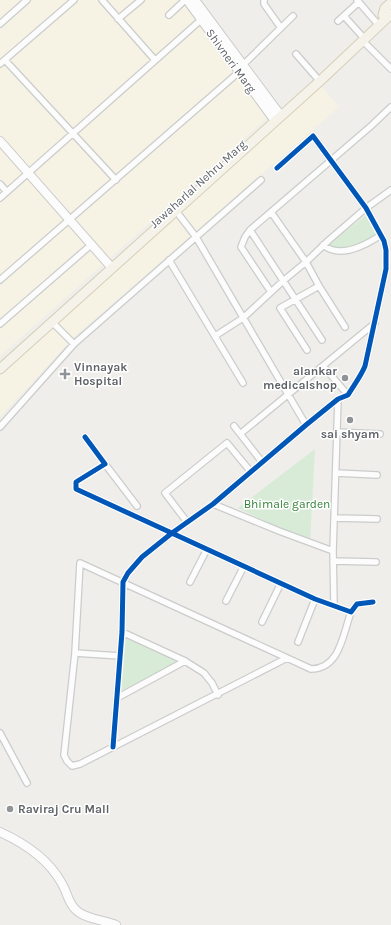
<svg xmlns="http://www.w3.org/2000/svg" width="391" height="925" viewBox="0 0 391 925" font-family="Karla,sans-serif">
<rect width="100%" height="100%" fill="#efeeea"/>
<path fill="#f7f3e4" d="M0,0H183L268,117L0,356Z
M321,86L339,107L74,337L0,417V376Z"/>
<path fill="#d8ebd6" d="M366,215L378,237L346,250L324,248Z
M315,449L310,543L238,508Z
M126,638L179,661L121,691Z"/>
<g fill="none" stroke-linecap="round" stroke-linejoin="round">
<g stroke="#cbcccc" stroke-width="8">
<path id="street" d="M102,0L155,60
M264,0V4L281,28
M357,0L376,22
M169,15L185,0
M344,16L362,36
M118,19L141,0
M338,21L359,2
M0,24L27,0
M363,41L391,69
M296,54L317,78
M5,60L116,180
M0,64L74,0
M0,184L7,192
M0,198L203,18
M173,207L196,237L306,425
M271,212L306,262L319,286L345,327
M250,230L245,237L241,247L271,292
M323,245C340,259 366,245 381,235
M169,260L243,383
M0,280L239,72L243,65L293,16
M0,324L92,244
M215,336L243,318L283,281L306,262L329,240L366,208L391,190
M322,340L250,230L371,126L391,107
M74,344L261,180
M307,350L280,308L319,286
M323,366L348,395
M234,426L262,462
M0,427L74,344L52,322
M337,432L380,434
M240,434L375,323
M85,437L105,464L76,482V489L315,599L351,612L357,604L373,602
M105,464L137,506
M336,473L377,475
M213,504L279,531L333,551
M334,518L377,519
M187,522L165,493L227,443L251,472
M333,561L376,562
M190,582L207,549
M226,601L244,566
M334,605L333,551L338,399
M262,622L281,583
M122,632L185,661L204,673L212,683L218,695
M298,642L315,599
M75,653L120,656
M287,658L80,764L72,766L67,761L64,755L75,653L80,563L311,669C340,669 343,634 351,612
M117,698L185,661
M0,733L27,783
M113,747L122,632L123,582L128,573L142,557L172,533L213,504L306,425L338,399L348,395C354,385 361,376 365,366L386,269V250L384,241L366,208L313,136L277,168"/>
</g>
<g stroke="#cacacb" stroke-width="10">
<path id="secondary" d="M187,0L275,121
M195,0L281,116
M0,141L112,268
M0,832C24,843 48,859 61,882C67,891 68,903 76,910C85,919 104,920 116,925"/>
</g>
<g stroke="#d7ceb8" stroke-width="11">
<path id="primary" d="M383,15L385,8L391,3
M0,369L320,81L391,14"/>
</g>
<use href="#street" stroke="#fdfcfc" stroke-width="5.5"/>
<use href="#secondary" stroke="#fdfcfc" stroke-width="8"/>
<use href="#primary" stroke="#f4f2e9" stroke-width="9"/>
<g stroke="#fff" stroke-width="8">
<path id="cycleway" d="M85,437L105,464L76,482V489L315,599L351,612L357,604L373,602
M113,747L122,632L123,582L128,573L142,557L172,533L213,504L306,425L338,399L348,395C354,385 361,376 365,366L386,269V250L384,241L366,208L313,136L277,168"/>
</g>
<use href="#cycleway" stroke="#0057b8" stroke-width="5"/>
</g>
<g fill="#919496" stroke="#fff" stroke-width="1.5">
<path d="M63 368h4v4h4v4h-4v4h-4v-4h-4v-4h4z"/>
<circle cx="345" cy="378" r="4"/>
<circle cx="350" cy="420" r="4"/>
<circle cx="10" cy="809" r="4"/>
</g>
<g text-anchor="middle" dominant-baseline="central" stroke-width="3" stroke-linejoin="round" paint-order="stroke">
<g font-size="12" fill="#5f6368" stroke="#fff">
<text transform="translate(231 61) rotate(54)">Shivneri Marg</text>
<text transform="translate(198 184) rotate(-42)">Jawaharlal Nehru Marg</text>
</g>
<g font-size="12" font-weight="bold" fill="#5f6368" stroke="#fff" text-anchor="start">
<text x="74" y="367">Vinnayak<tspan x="74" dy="14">Hospital</tspan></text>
<text x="337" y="371" text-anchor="end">alankar<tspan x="337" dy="14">medicalshop</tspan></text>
<text x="350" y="434" text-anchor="middle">sai shyam</text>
<text x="18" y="809">Raviraj Cru Mall</text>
</g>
<g font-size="12" fill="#348238" stroke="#fff">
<text x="287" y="504">Bhimale garden</text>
</g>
</g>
</svg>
